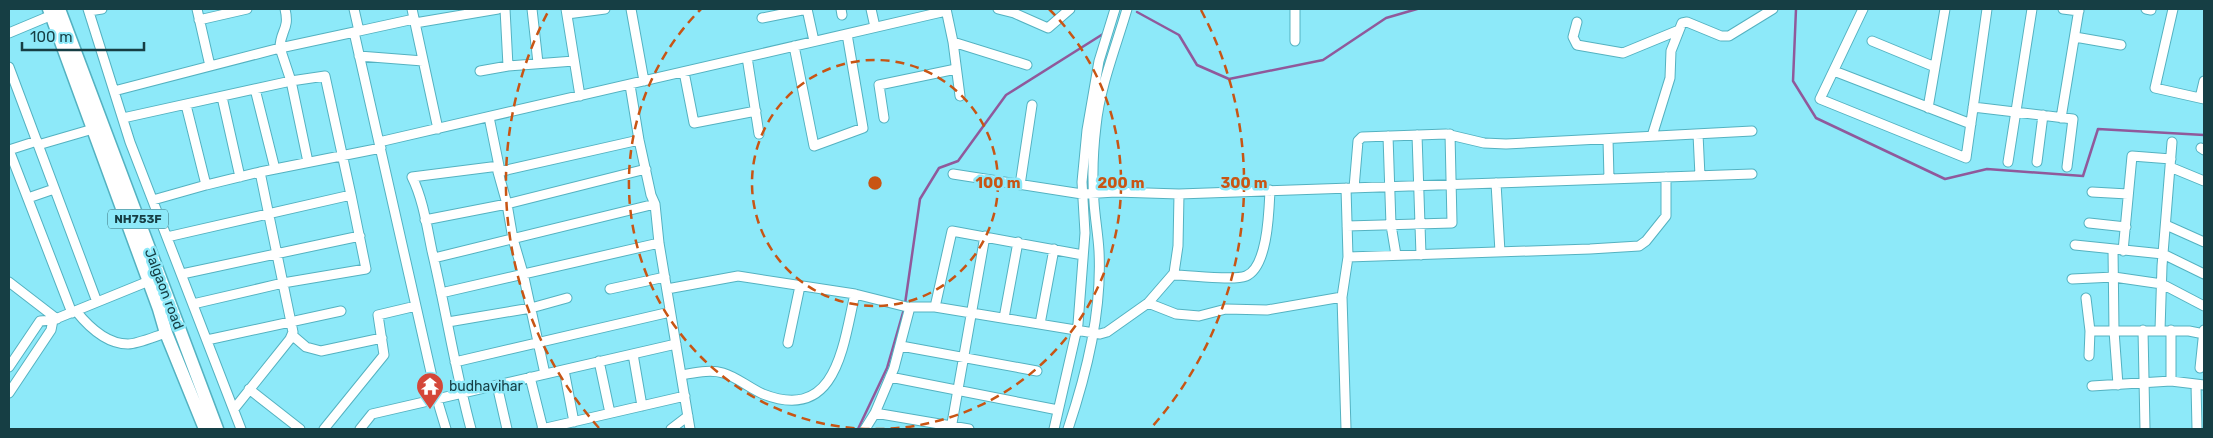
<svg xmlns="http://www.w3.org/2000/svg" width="2213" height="438" viewBox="0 0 2213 438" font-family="Rubik,sans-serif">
<rect width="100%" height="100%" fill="#8de9f9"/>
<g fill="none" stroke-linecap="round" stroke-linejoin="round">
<path stroke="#90599b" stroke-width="2.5" d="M1796,9L1793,81L1816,118L1945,179L1987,169L2083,176L2098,129L2204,135
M1137,12L1179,35L1197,65L1229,79L1323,60L1386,18L1417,9
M905,304L920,199L939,168L958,161L1006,95L1103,34
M858,429L887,368L904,309"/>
<g stroke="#54b2c1" stroke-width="11">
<path id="minor" d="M88,9L130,142L241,429
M197,9L210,66
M354,9L359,31L414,19
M412,9L438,129
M505,9L508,66
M532,9L538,63
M566,9L580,96
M631,9L644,81
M807,9L814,41
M841,9L842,15
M871,9L875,27
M946,9L953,42L960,96
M998,9L1014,13L1048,28L1070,9
M1295,9V41
M1863,9L1820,99L1966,158L1987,9
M2063,9L2079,11
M2146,9L2151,10
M2173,9L2155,88L2204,99
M89,11L102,9
M567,14L605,9
M762,18L807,9
M199,20L247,9
M1577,22L1573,37L1577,45L1623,53L1679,30
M415,23L498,9
M354,32L437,399L446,429
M9,33L52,15
M2075,37L2121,45
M1872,41L1935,67
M953,42L1027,65
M794,46L814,146L863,128L847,34
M359,56L423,61
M747,57L759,134
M9,67L97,302
M480,71L508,66L574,61
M1834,71L1971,124
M684,72L694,123L756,111
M630,85L639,140L651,195L655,204L659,243L690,429
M255,89L275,169
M114,91L280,48C280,30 290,30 285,9
M222,97L240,177
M2200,98L2204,81
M186,105L206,185
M1973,107L2073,119L2067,167
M1928,108L1945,9
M489,117L499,166L498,172L507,204L513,239L523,273L545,374
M123,118L291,81L325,76L351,195L167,237
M884,118L879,85L956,69
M2061,118L2079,9
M1698,134L1700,176
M1417,135L1421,255
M1388,136L1391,225L1396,255
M1652,136L1670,78L1671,51L1682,23L1687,22L1721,36H1729L1773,9
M1608,139L1609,179
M379,142L946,11
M38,145L93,129
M2201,148L2204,150
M9,150L72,313
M9,150L37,141
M308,162L291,81L280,48L359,31
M2008,162L2032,9
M2037,162L2043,115
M2170,167L2204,181
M498,172L639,140
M953,174L1082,194L1116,192L1179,194L1752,174
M1496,183L1500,252
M1020,185L1032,105
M1354,188L1358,141L1362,137L1446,134L1484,143L1506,144L1752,131
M2092,192L2128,194
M28,198L54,189
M153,200L206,185L260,172
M425,220L507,204L646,169
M2089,223L2126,227
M2166,225L2204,242
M1347,226L1452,223L1450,134
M2075,245L2163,254L2204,274
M2113,249L2114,331L2118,385
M2123,251L2132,156L2171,159
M1348,257L1590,249L1639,246L1646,241L1666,216V177
M434,258L655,204
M182,274L360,236
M1173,275C1190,275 1233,281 1246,276C1268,267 1269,210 1270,190
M2072,279L2114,277L2162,284L2204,306
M9,282L57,319
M610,289L665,277
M667,289L738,276L855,294L907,307H935L1100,334L1107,332L1148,303L1176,314L1199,316L1226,309L1267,310L1342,297
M441,293L659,243
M2086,298L2090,331L2089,356
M1148,303L1174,273L1178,246L1179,194
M193,304L283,283L366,269L351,195
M935,307L952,231L1083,255
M76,311C88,326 107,344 128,344C138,344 156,336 166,333
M1004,318L1018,242
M448,322L531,308L567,298
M1040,324L1054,249
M2143,330L2145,429
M2160,330L2162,266L2172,142
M2171,330V381
M2090,331H2189L2204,334
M292,335L306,347L321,351L382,338
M207,340L341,311
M788,343L800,286
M901,346L1037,371
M633,354L642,406
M599,361L610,413
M455,362L670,312
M9,367L40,321L53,320L149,281
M2200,368L2204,330
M564,370L574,422
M681,375C694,373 710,369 723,373C737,377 749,388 763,394C837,423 843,345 855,294
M530,377L543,429
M890,377L1058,410
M2196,384L2197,429
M497,385L507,429
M2092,386L2171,381L2204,385
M249,389L300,429
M9,393L51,330L53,320
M234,409L290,339L293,332L260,172L381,148
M875,413L969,429
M324,429L384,355L378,315L416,306
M360,429L372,414L676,344
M471,429C455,370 446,310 432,251C427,227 423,199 412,177L499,166
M542,429L685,396
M671,429L688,416
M865,429L875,413L894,368L910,307
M951,429L985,236
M1054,429L1078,324L1085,233L1082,182L1087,130L1099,61L1115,9
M1068,429C1087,372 1102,311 1099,251C1098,234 1095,218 1094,202C1092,177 1093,151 1096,126C1100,86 1116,47 1127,9
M1346,429L1342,297L1348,257L1346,188"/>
</g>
<g stroke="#54b2c1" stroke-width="15">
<path id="highway" d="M49,9L159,309L166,333L205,429
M59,9L217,429"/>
</g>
<use href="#minor" stroke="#fff" stroke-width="9"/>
<use href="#highway" stroke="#fff" stroke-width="12"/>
</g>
<g fill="none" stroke="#c85514" stroke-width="2.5" stroke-dasharray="9 6">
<circle cx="875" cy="183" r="123"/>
<path d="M1049 9A246 246 0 1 1 701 9"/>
<path d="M599 428A369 369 0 0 1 549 10M1201 10A369 369 0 0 1 1151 428"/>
</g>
<defs>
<g id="temple-pin" transform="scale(1.4375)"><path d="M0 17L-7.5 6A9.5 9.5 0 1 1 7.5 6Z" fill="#d44739" stroke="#8de9f9"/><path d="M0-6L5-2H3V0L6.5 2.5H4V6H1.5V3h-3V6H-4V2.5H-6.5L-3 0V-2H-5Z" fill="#fff"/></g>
</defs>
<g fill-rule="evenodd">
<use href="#temple-pin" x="430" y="386"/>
</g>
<g text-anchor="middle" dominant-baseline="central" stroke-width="5" stroke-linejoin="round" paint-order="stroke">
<rect fill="#8de9f9" stroke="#3a717a" stroke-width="1" x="108" y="209.5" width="60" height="19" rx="4"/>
<g font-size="12" font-weight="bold" fill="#163e44">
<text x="138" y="219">NH753F</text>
</g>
<g font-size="14" fill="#163e44" stroke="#8de9f9">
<text transform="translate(164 289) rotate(69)">Jalgaon road</text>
</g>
<g font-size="14" fill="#163e44" stroke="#8de9f9" text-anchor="start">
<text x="449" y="386">budhavihar</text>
</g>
</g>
<circle cx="875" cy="183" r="8" fill="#c85514" stroke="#8de9f9" stroke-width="2.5"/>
<g font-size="15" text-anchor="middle" font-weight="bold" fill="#c85514" stroke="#8de9f9" stroke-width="5" stroke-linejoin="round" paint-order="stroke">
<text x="998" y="188">100 m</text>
<text x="1121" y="188">200 m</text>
<text x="1244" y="188">300 m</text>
</g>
<rect width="2213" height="438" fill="none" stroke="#163e44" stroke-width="20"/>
<path d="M22 42v8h122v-8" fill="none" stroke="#163e44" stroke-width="2.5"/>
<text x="30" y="42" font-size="15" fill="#163e44" stroke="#8de9f9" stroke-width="4" paint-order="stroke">100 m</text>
</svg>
